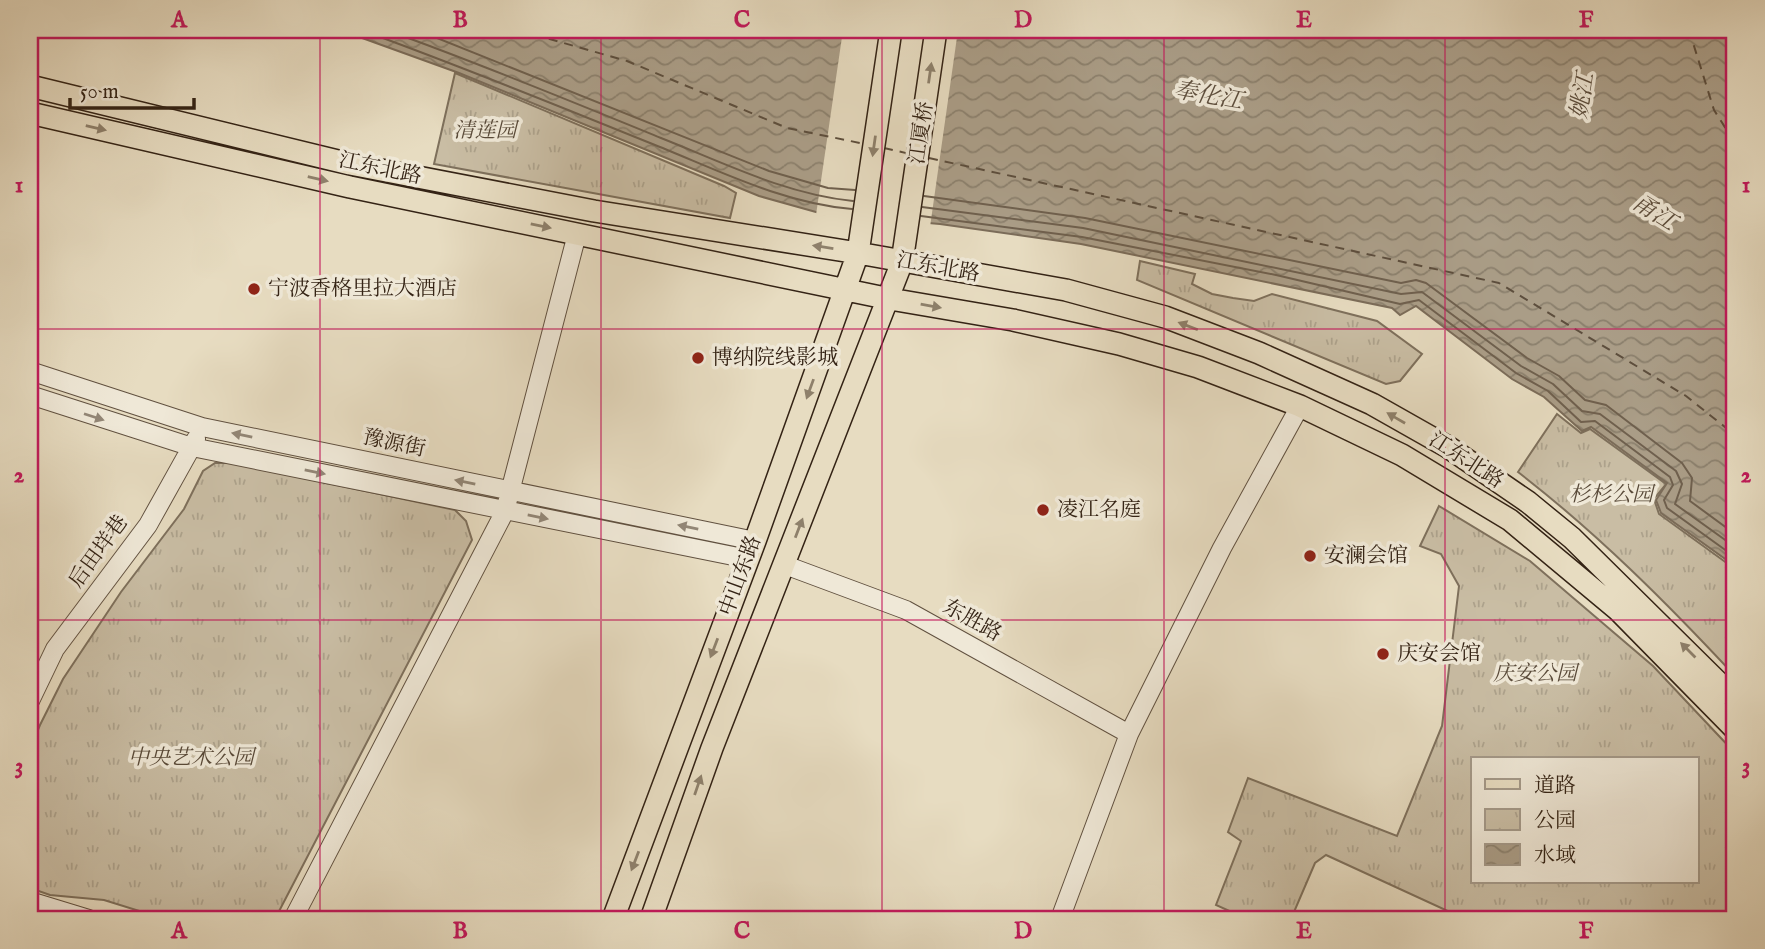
<svg xmlns="http://www.w3.org/2000/svg" width="1765" height="949" viewBox="0 0 1765 949" font-family="'IM FELL English','Noto Serif SC',serif">
<defs>
<pattern id="park-tufts" width="24" height="20" patternUnits="userSpaceOnUse" patternTransform="scale(1.75)"><rect width="24" height="20" fill="#c9bda4"/><path d="M3 7l-1-3M5 7V3M7 7l1-3M15 17l-1-3M17 17v-4M19 17l1-3" fill="none" stroke="#ada28c"/></pattern>
<pattern id="water-waves" width="16" height="10" patternUnits="userSpaceOnUse" patternTransform="scale(1.75)"><rect width="16" height="10" fill="#aa9d87"/><path d="M0 5q4-4 8 0t8 0" fill="none" stroke="#8b806d"/></pattern>
</defs>
<rect width="100%" height="100%" fill="#e7dcc1"/>
<filter id="stains"><feTurbulence type="fractalNoise" baseFrequency=".00286" numOctaves="4"/><feColorMatrix values="0 0 0 0 .2 0 0 0 0 .09 0 0 0 0 .02 0 0 0 .5 -.17"/></filter>
<radialGradient id="worn" r=".72"><stop offset=".6" stop-color="#630" stop-opacity="0"/><stop offset="1" stop-color="#630" stop-opacity=".3"/></radialGradient>
<path fill="url(#park-tufts)" stroke="#7e705c" stroke-width="2" fill-rule="evenodd" d="M455,73L724,186L736,193L730,218L434,164Z
M1140,261L1195,274L1192,284L1212,294L1233,298L1254,301L1272,294L1377,321L1422,354L1400,381L1386,384L1137,280Z
M1557,414L1581,433L1590,429L1666,484L1654,499L1659,514L1735,569V676C1667,603 1597,533 1518,472Z
M215,463H233L455,510L466,521L472,540L275,919H165L104,900L50,895L30,888V749L40,725L63,679L121,592L184,509L203,471Z
M1439,506L1530,561L1653,666L1735,753V919H1465L1326,855L1315,863L1291,919H1247L1216,905L1241,841L1228,832L1248,778L1397,836L1442,726L1459,586L1441,554L1420,546ZM1697,758V881H1473V758Z"/>
<path fill="url(#water-waves)" stroke="#7b6c59" stroke-width="2" d="M340,30H1735V566L1661,513L1656,500L1667,483L1591,427L1582,431L1544,397L1512,379L1416,306L1400,315L1392,308L1081,244L940,224L823,214L759,196L459,73Z"/>
<path fill="#e7dcc1" d="M843,30H958L930,227L816,215Z"/>
<g fill="none" stroke-linecap="round" stroke-linejoin="round">
<path stroke="#6f604e" stroke-width="2" d="M361,30C458,65 554,104 650,143C716,169 781,203 852,209
M386,30C479,63 570,101 661,138C724,163 785,194 853,201
M417,30L769,171L828,188L855,190
M924,196L1085,218L1401,283L1416,280L1426,283L1527,358L1559,376L1585,400L1606,405L1682,463L1692,478L1690,501L1735,534
M922,207L1083,228L1401,294L1422,292L1521,366L1553,384L1582,411L1600,414L1676,471L1682,484L1675,504L1735,547
M921,216L1082,237L1276,275L1400,304L1419,300L1516,373L1548,391L1581,422L1595,421L1670,477L1673,485L1664,500L1667,508L1735,557"/>
<path stroke="#5d4e3d" stroke-width="2" stroke-dasharray="9 7" stroke-linecap="butt" d="M518,30L627,61L787,128L865,144
M1689,30L1714,110L1735,143
M884,148L910,154
M929,158L1499,283L1686,396L1735,435"/>
<g stroke="#615140" stroke-width="20">
<path id="minor" d="M30,371L202,427L755,541
M30,395L192,447L748,559
M785,565L906,610L1129,734
M30,701L55,649L148,525L196,439
M30,901L89,919
M293,919L505,511L577,234
M1060,919L1129,734L1222,548L1300,406"/>
</g>
<g stroke="#342315" stroke-width="24">
<path id="major" d="M30,86L350,164L594,211L858,253L1066,290L1165,317L1259,353L1372,404L1448,447L1528,502L1572,538L1735,699
M30,113L350,187L890,299L1013,320L1119,344L1198,367L1300,406L1402,455L1510,520L1618,610L1735,729
M613,919L755,541L858,253L891,30
M651,919L712,748L902,262L936,30"/>
</g>
<use href="#minor" stroke="#efe8d7" stroke-width="18"/>
<use href="#major" stroke="#e7dcc1" stroke-width="21"/>
</g>
<defs><path id="oneway-solid" d="M-6-.8H1V-3.2L6.5 0L1 3.2V.8H-6Z" transform="scale(1.75)"/></defs>
<g fill="#8e806b">
<use href="#oneway-solid" transform="translate(930 73) rotate(-82)"/>
<use href="#oneway-solid" transform="translate(96 128) rotate(13)"/>
<use href="#oneway-solid" transform="translate(874 146) rotate(98)"/>
<use href="#oneway-solid" transform="translate(318 179) rotate(13)"/>
<use href="#oneway-solid" transform="translate(541 226) rotate(12)"/>
<use href="#oneway-solid" transform="translate(823 247) rotate(-171)"/>
<use href="#oneway-solid" transform="translate(931 306) rotate(10)"/>
<use href="#oneway-solid" transform="translate(1188 326) rotate(-159)"/>
<use href="#oneway-solid" transform="translate(810 389) rotate(110)"/>
<use href="#oneway-solid" transform="translate(1396 418) rotate(-150)"/>
<use href="#oneway-solid" transform="translate(799 528) rotate(-69)"/>
<use href="#oneway-solid" transform="translate(714 648) rotate(111)"/>
<use href="#oneway-solid" transform="translate(1688 650) rotate(-135)"/>
<use href="#oneway-solid" transform="translate(698 785) rotate(-71)"/>
<use href="#oneway-solid" transform="translate(635 861) rotate(111)"/>
</g>
<g fill="#928676">
<use href="#oneway-solid" transform="translate(94 417) rotate(18)"/>
<use href="#oneway-solid" transform="translate(242 435) rotate(-168)"/>
<use href="#oneway-solid" transform="translate(315 472) rotate(11)"/>
<use href="#oneway-solid" transform="translate(465 482) rotate(-169)"/>
<use href="#oneway-solid" transform="translate(538 517) rotate(11)"/>
<use href="#oneway-solid" transform="translate(688 527) rotate(-168)"/>
</g>
<path fill="none" stroke="#c2185b" stroke-width="2" stroke-opacity="0.55" d="M320,30V919M601,30V919M882,30V919M1164,30V919M1445,30V919M30,329H1735M30,620H1735"/>
<g fill="#8f2418" stroke="#efe8d7" stroke-width="2.5">
<circle cx="254" cy="289" r="7"/>
<circle cx="698" cy="358" r="7"/>
<circle cx="1043" cy="510" r="7"/>
<circle cx="1310" cy="556" r="7"/>
<circle cx="1383" cy="654" r="7"/>
</g>
<g text-anchor="middle" dominant-baseline="central" stroke-width="7" stroke-linejoin="round" paint-order="stroke">
<g font-size="21" font-style="italic" fill="#594a39" stroke="#efe8d7">
<text x="485" y="131">清莲园</text>
<text x="1611" y="495">杉杉公园</text>
<text x="1535" y="674">庆安公园</text>
<text x="191" y="758">中央艺术公园</text>
</g>
<g font-size="21" fill="#342315" stroke="#efe8d7">
<text transform="translate(922 133) rotate(-82)">江厦桥</text>
<text transform="translate(380 169) rotate(12)">江东北路</text>
<text transform="translate(938 268) rotate(10)">江东北路</text>
<text transform="translate(394 444) rotate(12)">豫源街</text>
<text transform="translate(1466 461) rotate(33)">江东北路</text>
<text transform="translate(99 552) rotate(-54)">后田垟巷</text>
<text transform="translate(741 576) rotate(-70)">中山东路</text>
<text transform="translate(972 621) rotate(29)">东胜路</text>
</g>
<g font-size="21" fill="#342315" stroke="#efe8d7" text-anchor="start">
<text x="268" y="289">宁波香格里拉大酒店</text>
<text x="712" y="358">博纳院线影城</text>
<text x="1057" y="510">凌江名庭</text>
<text x="1324" y="556">安澜会馆</text>
<text x="1397" y="654">庆安会馆</text>
</g>
<g font-size="23" font-style="italic" fill="#5d4e3d" stroke="#efe8d7">
<text transform="translate(1208 96) rotate(10)">奉化江</text>
<text transform="translate(1583 96) rotate(-81)">姚江</text>
<text transform="translate(1654 213) rotate(32)">甬江</text>
</g>
</g>
<rect width="1765" height="949" fill="none" stroke="#e7dcc1" stroke-width="77"/>
<rect x="1471" y="757" width="228" height="126" fill="#efe8d7" stroke="#a49989" stroke-width="2"/>
<rect x="1485" y="779" width="35" height="10" fill="#e7dcc1" stroke="#a49989" stroke-width="2"/>
<text x="1534" y="792" font-size="21" fill="#342315">道路</text>
<rect x="1485" y="809" width="35" height="21" fill="url(#park-tufts)" stroke="#a49989" stroke-width="2"/>
<text x="1534" y="827" font-size="21" fill="#342315">公园</text>
<rect x="1485" y="844" width="35" height="21" fill="url(#water-waves)" stroke="#a49989" stroke-width="2"/>
<text x="1534" y="862" font-size="21" fill="#342315">水域</text>
<path d="M70 98v10h124v-10" fill="none" stroke="#342315" stroke-width="3.5"/>
<text x="80" y="98" font-size="21" fill="#342315" stroke="#efe8d7" stroke-width="5" paint-order="stroke">50 m</text>
<rect x="38" y="38" width="1688" height="873" fill="none" stroke="#c2185b" stroke-width="2.5"/>
<g font-size="23" text-anchor="middle" font-weight="bold" fill="#c2185b">
<text x="179" y="27">A</text>
<text x="460" y="27">B</text>
<text x="742" y="27">C</text>
<text x="1023" y="27">D</text>
<text x="1304" y="27">E</text>
<text x="1586" y="27">F</text>
<text x="19" y="192">1</text>
<text x="1746" y="192">1</text>
<text x="19" y="482">2</text>
<text x="1746" y="482">2</text>
<text x="19" y="773">3</text>
<text x="1746" y="773">3</text>
<text x="179" y="938">A</text>
<text x="460" y="938">B</text>
<text x="742" y="938">C</text>
<text x="1023" y="938">D</text>
<text x="1304" y="938">E</text>
<text x="1586" y="938">F</text>
</g>
<rect width="100%" height="100%" filter="url(#stains)"/>
<rect width="100%" height="100%" fill="url(#worn)"/>
</svg>
